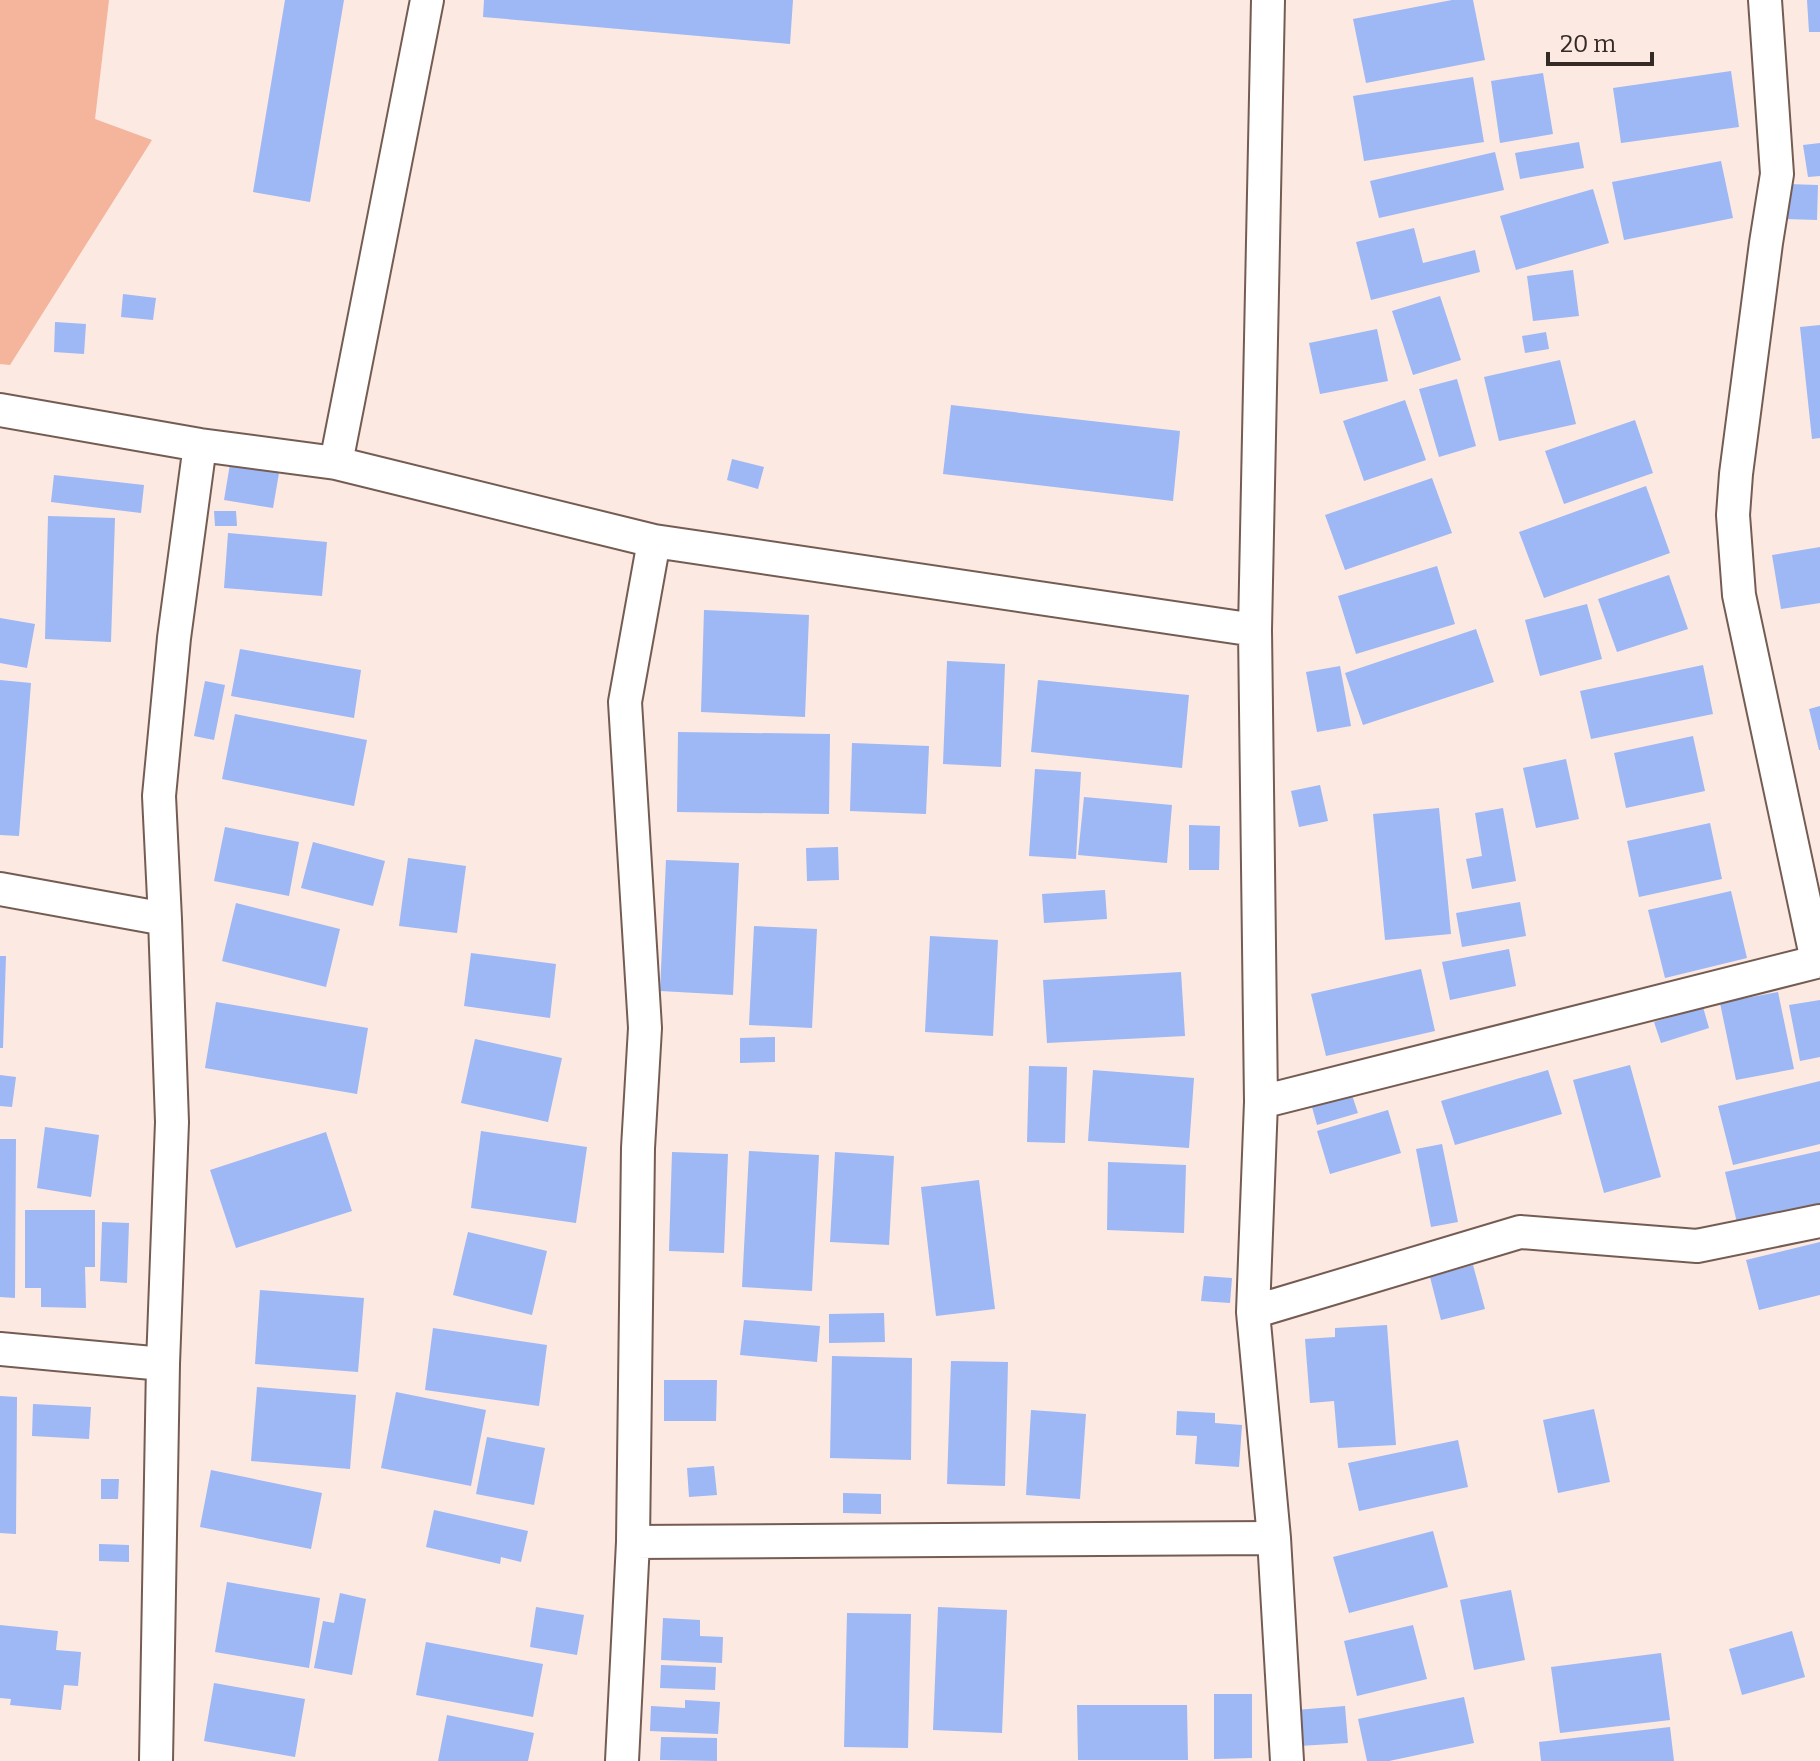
<svg xmlns="http://www.w3.org/2000/svg" width="1820" height="1761" viewBox="0 0 1820 1761" font-family="Bitter,serif">
<rect width="100%" height="100%" fill="#fbe9e2"/>
<path fill="#f5b49c" d="M0,0H109L95,119L152,140L10,365L0,364Z"/>
<path fill="#9eb7f5" d="M285,0H344L310,202L253,192Z
M484,0H793L790,44L483,17Z
M1452,0H1473L1485,60L1366,83L1353,19Z
M1807,0H1820V32H1809Z
M1731,71L1739,127L1621,143L1613,88Z
M1543,73L1553,134L1500,143L1491,81Z
M1473,77L1484,142L1364,161L1353,96Z
M1579,142L1584,168L1520,179L1515,153Z
M1820,143V176L1808,177L1803,145Z
M1495,152L1504,190L1379,218L1370,181Z
M1721,161L1733,218L1624,240L1612,182Z
M1787,184L1818,185L1817,220L1786,219Z
M1593,189L1609,243L1516,270L1500,216Z
M1414,228L1423,263L1475,250L1480,272L1371,300L1356,242Z
M1573,270L1579,316L1533,321L1527,276Z
M123,294L156,298L153,320L121,317Z
M1440,296L1461,360L1413,375L1392,311Z
M55,322L86,324L84,354L54,352Z
M1820,325V438L1812,439L1800,327Z
M1377,329L1388,381L1320,394L1309,343Z
M1546,332L1549,349L1525,353L1522,336Z
M1560,360L1576,424L1499,441L1484,377Z
M1457,379L1476,446L1439,457L1419,389Z
M1405,400L1426,460L1364,481L1343,421Z
M951,405L1180,431L1173,501L943,474Z
M1635,420L1653,473L1564,504L1545,451Z
M732,459L764,467L758,489L727,480Z
M230,464L279,473L273,508L224,500Z
M54,475L144,485L141,513L51,502Z
M1432,478L1452,533L1345,570L1325,515Z
M1646,486L1670,553L1544,598L1519,532Z
M214,511H236L237,526H215Z
M48,516L115,518L111,642L45,639Z
M228,533L327,542L322,596L224,588Z
M1820,547V603L1781,609L1772,555Z
M1437,566L1455,624L1356,654L1338,596Z
M1669,575L1688,629L1617,652L1598,599Z
M1587,604L1602,659L1540,676L1525,620Z
M704,610L809,615L805,717L701,712Z
M0,618L35,624L27,668L0,663Z
M1476,629L1494,682L1363,725L1345,673Z
M240,649L361,670L354,718L231,696Z
M947,661L1005,664L1001,767L943,764Z
M1703,665L1713,714L1591,739L1580,691Z
M1340,666L1351,726L1317,732L1306,672Z
M0,680L31,683L19,836L0,835Z
M1038,680L1189,695L1182,768L1031,752Z
M205,681L225,685L214,740L194,736Z
M1820,706V750H1819L1809,709Z
M235,714L367,740L354,806L222,779Z
M678,732L830,734L829,814L677,812Z
M1693,736L1705,791L1626,808L1614,753Z
M852,743L929,746L926,814L850,811Z
M1566,759L1579,819L1536,828L1523,768Z
M1035,769L1081,772L1076,859L1029,856Z
M1320,785L1328,821L1299,827L1291,791Z
M1084,797L1172,805L1167,863L1078,855Z
M1439,808L1451,934L1385,940L1373,814Z
M1503,808L1516,881L1472,889L1466,859L1482,856L1475,813Z
M1710,823L1722,879L1639,897L1627,841Z
M1189,825L1220,826L1219,870H1189Z
M225,827L299,842L289,896L214,881Z
M313,842L385,861L373,906L301,888Z
M838,847L839,880L807,881L806,848Z
M408,858L466,866L457,933L399,926Z
M666,860L739,863L733,995L660,991Z
M1105,890L1107,919L1044,923L1042,894Z
M1731,891L1747,958L1665,978L1648,910Z
M1520,902L1526,936L1462,947L1456,913Z
M236,903L340,929L326,987L222,961Z
M754,926L817,929L812,1028L749,1025Z
M930,936L998,940L993,1036L925,1032Z
M1509,949L1516,986L1450,1000L1442,962Z
M471,953L556,964L550,1018L464,1006Z
M0,956H6L3,1048H0Z
M1421,969L1435,1031L1326,1056L1311,994Z
M1181,972L1185,1036L1047,1043L1043,980Z
M1778,992L1794,1069L1736,1080L1720,1003Z
M1820,1000V1057L1800,1061L1789,1005Z
M216,1002L368,1028L357,1094L205,1068Z
M1703,1007L1709,1028L1661,1043L1654,1022Z
M775,1037V1062L740,1063V1038Z
M475,1039L562,1058L548,1122L461,1103Z
M1630,1065L1661,1177L1604,1193L1573,1080Z
M1029,1066L1067,1067L1065,1143L1027,1142Z
M1093,1070L1194,1078L1189,1148L1088,1141Z
M1548,1070L1562,1114L1455,1145L1441,1101Z
M0,1075L16,1077L12,1107L0,1106Z
M1820,1081V1144L1733,1165L1718,1106Z
M1352,1095L1358,1113L1317,1125L1312,1107Z
M1388,1110L1401,1153L1330,1174L1317,1131Z
M45,1127L99,1135L91,1197L37,1188Z
M481,1131L587,1147L576,1223L471,1208Z
M326,1132L352,1211L236,1248L210,1170Z
M0,1139H16L15,1298L0,1297Z
M1442,1144L1458,1222L1431,1227L1416,1149Z
M749,1151L819,1155L812,1291L742,1287Z
M1820,1151V1209L1738,1227L1725,1172Z
M672,1152L728,1154L724,1253L669,1251Z
M835,1152L894,1156L889,1245L830,1242Z
M1108,1162L1186,1165L1184,1233L1107,1230Z
M979,1180L995,1309L936,1316L921,1187Z
M25,1210H95V1267H85L86,1308L41,1307V1288H25Z
M102,1222L129,1223L127,1283L100,1281Z
M468,1232L547,1251L532,1315L453,1295Z
M1820,1242V1295L1759,1310L1746,1260Z
M1473,1265L1485,1309L1441,1320L1430,1277Z
M1204,1276L1232,1278L1230,1303L1201,1301Z
M260,1290L364,1298L358,1372L255,1364Z
M884,1313L885,1342L829,1343V1314Z
M744,1320L820,1326L817,1362L740,1355Z
M1387,1325L1396,1445L1338,1448L1334,1401L1310,1403L1305,1339L1335,1337V1328Z
M433,1328L547,1345L539,1406L425,1390Z
M832,1356L912,1358L911,1460L830,1458Z
M951,1361L1008,1362L1005,1486L947,1484Z
M664,1380H717L716,1421H664Z
M257,1387L356,1395L350,1469L251,1461Z
M396,1392L486,1410L471,1486L381,1468Z
M0,1396L17,1397L16,1534L0,1533Z
M33,1404L91,1407L89,1439L32,1436Z
M1594,1409L1610,1482L1558,1493L1543,1420Z
M1031,1410L1086,1414L1080,1499L1026,1495Z
M1177,1411L1215,1413V1423L1242,1425L1239,1467L1195,1464L1197,1436L1176,1435Z
M487,1437L545,1448L534,1505L476,1494Z
M1458,1440L1468,1487L1359,1511L1348,1463Z
M714,1466L717,1495L689,1497L687,1468Z
M211,1470L322,1493L311,1549L200,1527Z
M101,1479H119L118,1499H101Z
M843,1493L881,1494V1514L843,1513Z
M434,1510L528,1531L521,1562L501,1557L500,1564L426,1547Z
M1433,1531L1448,1587L1349,1613L1333,1557Z
M99,1544L129,1545V1562L99,1561Z
M227,1582L320,1598L309,1668L215,1652Z
M1511,1590L1525,1660L1474,1670L1460,1600Z
M340,1593L366,1599L352,1675L314,1668L323,1621L334,1623Z
M536,1607L584,1615L577,1655L530,1647Z
M938,1607L1007,1610L1002,1733L933,1730Z
M847,1613L911,1614L908,1748L844,1747Z
M663,1618L700,1620V1636L723,1637L722,1663L661,1660Z
M0,1625L58,1631L56,1650L81,1652L78,1686L64,1685L61,1710L10,1705L11,1699L0,1698Z
M1413,1625L1427,1679L1357,1696L1344,1641Z
M1792,1631L1805,1677L1742,1695L1729,1649Z
M426,1642L543,1664L533,1717L416,1695Z
M1661,1653L1670,1720L1560,1733L1551,1667Z
M661,1665L716,1667L715,1690L660,1688Z
M214,1683L305,1699L295,1757L204,1741Z
M1214,1694H1252V1758L1214,1759Z
M1464,1697L1474,1743L1389,1761H1367L1358,1719Z
M685,1700L720,1702L718,1734L650,1731L651,1706L685,1708Z
M1077,1705H1187L1188,1760H1078Z
M1345,1706L1348,1743L1299,1746L1296,1710Z
M447,1715L534,1733L528,1761H438Z
M1670,1727L1674,1761H1541L1539,1742Z
M661,1737L717,1738V1761L660,1760Z"/>
<g fill="none" stroke-linecap="round" stroke-linejoin="round">
<g stroke="#755c53" stroke-width="36">
<path id="minor" d="M1268,0L1255,630L1261,1102L1253,1312L1274,1538L1287,1761
M1765,0L1777,174L1766,243L1736,474L1733,515L1739,595L1817,961
M0,410L200,445L336,463L654,541L1255,630
M336,463L427,0
M0,889L165,919
M1261,1102L1820,961
M1253,1312L1520,1232L1697,1246L1820,1221
M0,1349L163,1364
M633,1542L1274,1538
M156,1761L163,1364L172,1122L165,919L159,796L174,638L200,445
M622,1761L633,1542L638,1148L645,1028L625,702L654,541"/>
</g>
<use href="#minor" stroke="#fff" stroke-width="32"/>
</g>
<path d="M1548 52v12h104v-12" fill="none" stroke="#352a26" stroke-width="4"/>
<text x="1560" y="52" font-size="24" fill="#352a26" stroke="#fbe9e2" stroke-width="6" paint-order="stroke">20 m</text>
</svg>
